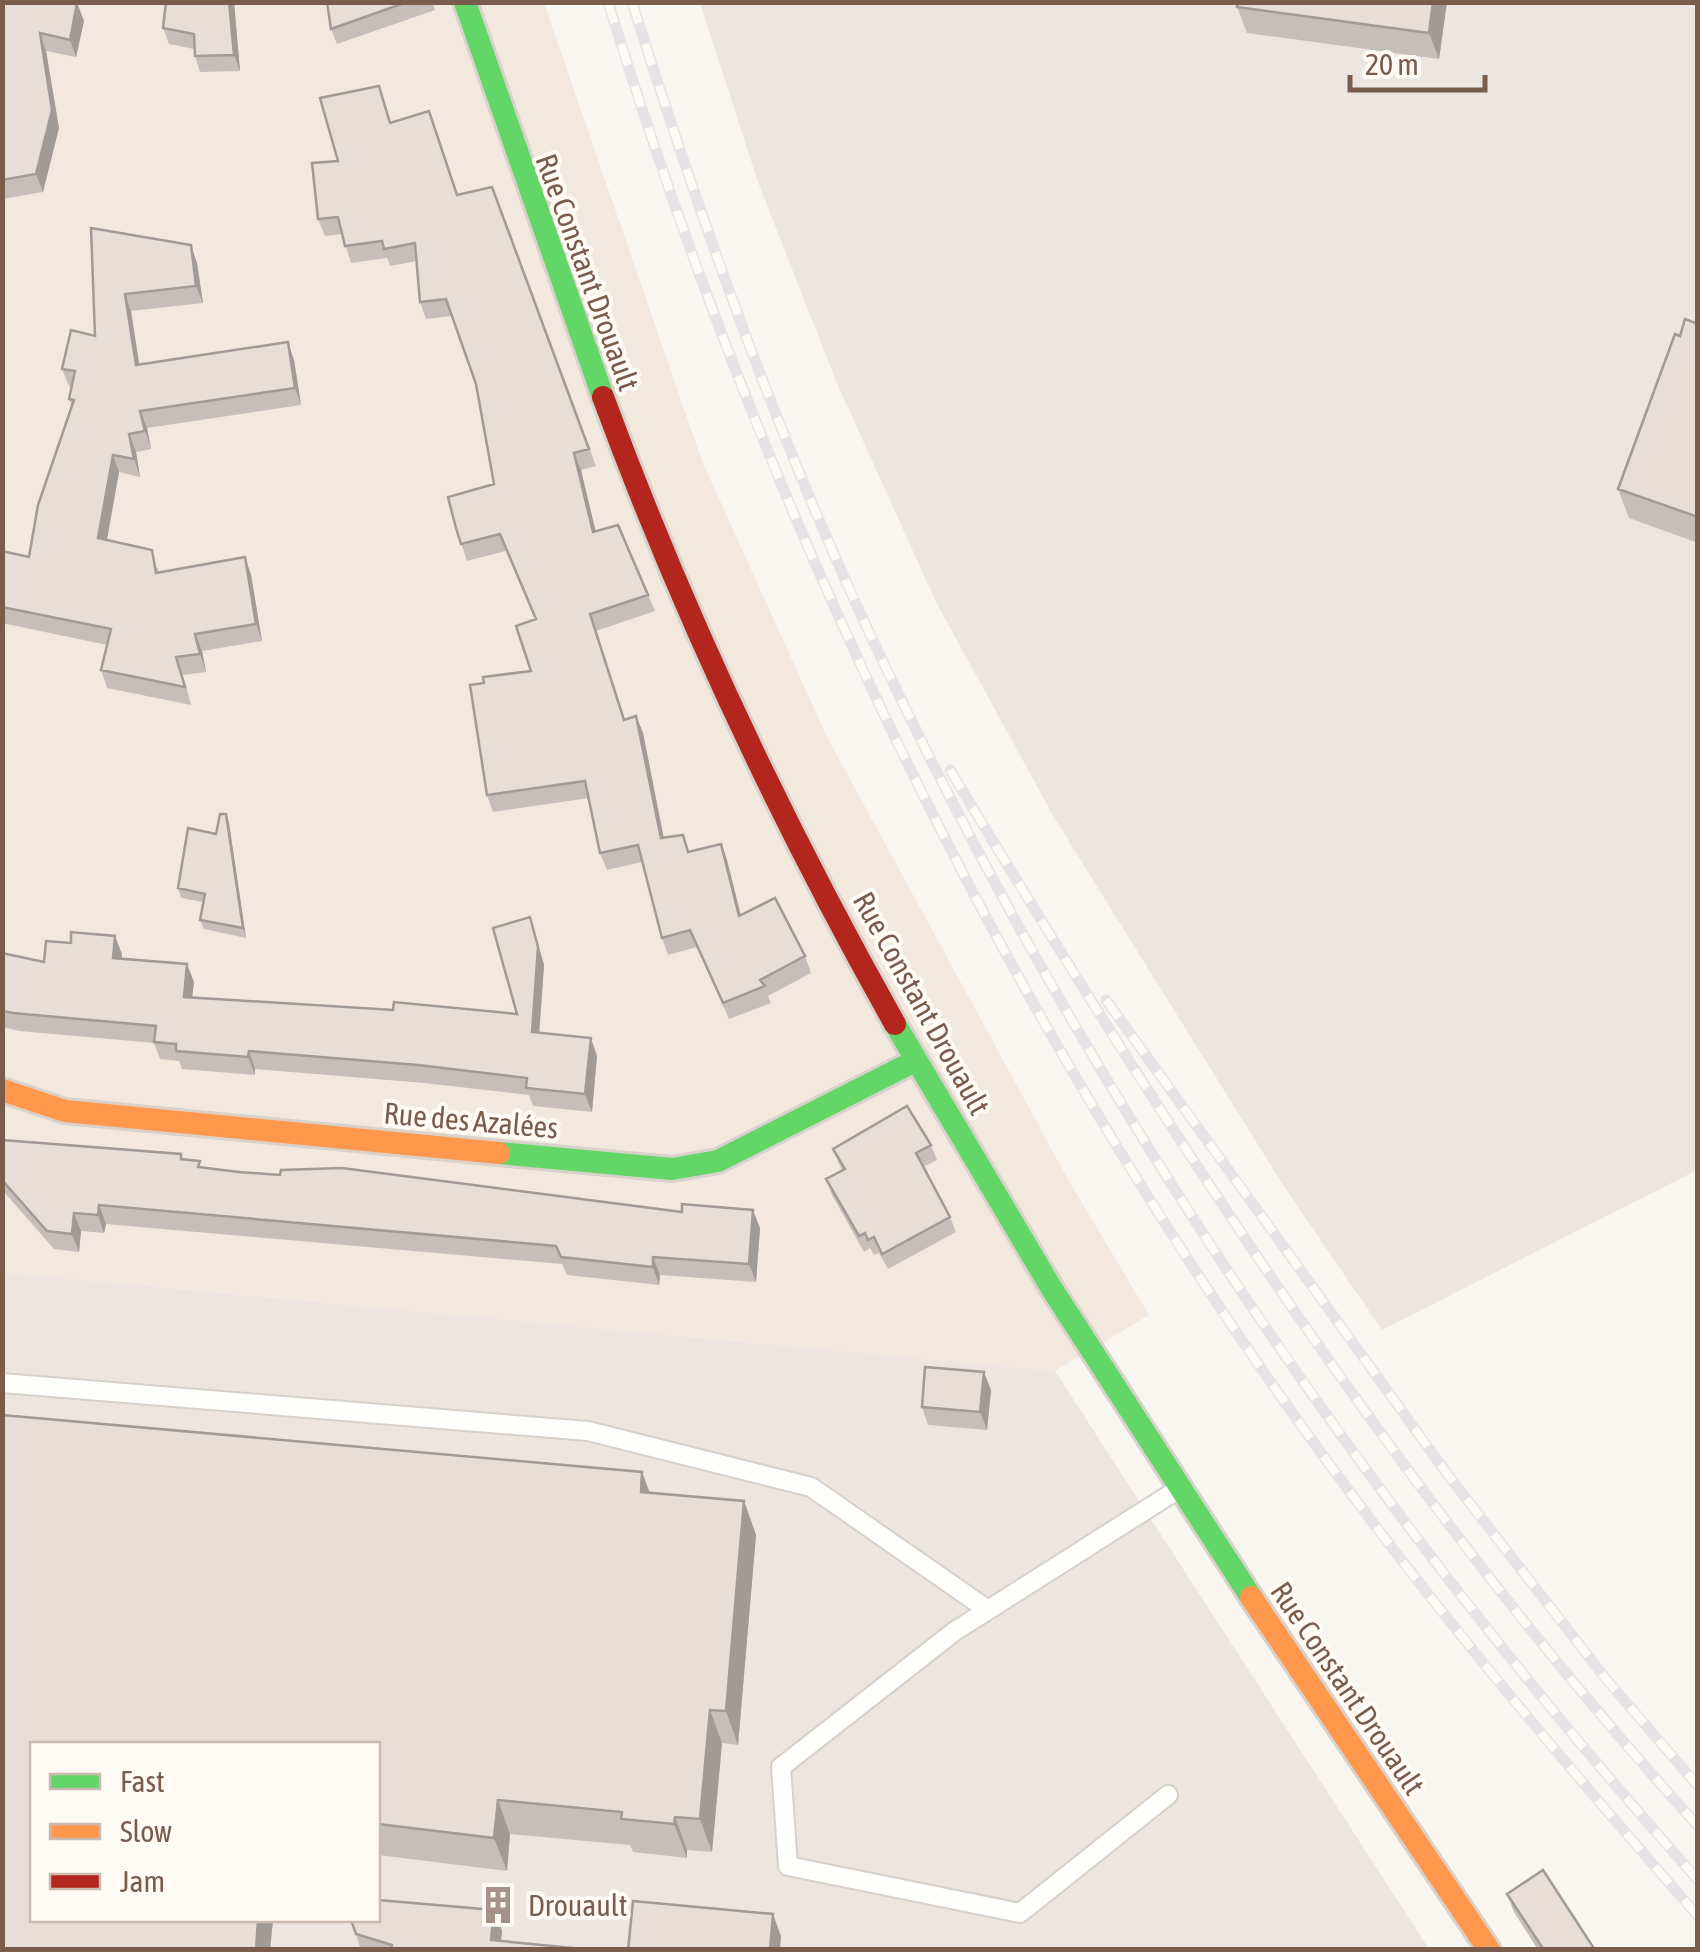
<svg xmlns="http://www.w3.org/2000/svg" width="1700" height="1952" viewBox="0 0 1700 1952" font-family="'Asap Condensed',sans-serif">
<rect width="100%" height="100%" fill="#f9f5f0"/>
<path fill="#f2e8de" d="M2,3H544L702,461L827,737L1070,1183L1149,1315L1055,1371L3,1272Z"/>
<path fill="#ede5e0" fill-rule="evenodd" d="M700,3H1697V1170L1382,1330L1283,1185L1055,819L936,602L836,381L758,182Z
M2,1272L1055,1371L1429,1949H3ZM32,1744H378V1920H32Z"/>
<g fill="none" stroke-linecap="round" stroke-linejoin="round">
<g stroke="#d7d1cb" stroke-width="22">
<path id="lane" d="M2,1383L588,1431L811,1487L988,1610
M1168,1795L1020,1913L788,1866L781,1767L955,1631L1177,1490"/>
</g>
<g stroke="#d9d2cb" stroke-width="28">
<path id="fast" d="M465,2L603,397
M895,1024L1052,1289L1251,1597
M499,1153L672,1169L718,1161L915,1061"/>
</g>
<g stroke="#d9d2cb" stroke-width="28">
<path id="slow" d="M2,1090L65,1111L499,1153
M1251,1597L1489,1950"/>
</g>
<g stroke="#d9d2cb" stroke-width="28">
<path id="jam" d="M603,397C683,614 782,823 895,1024"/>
</g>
<use href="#lane" stroke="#fefefd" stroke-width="18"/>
<use href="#fast" stroke="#63d668" stroke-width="22"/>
<use href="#slow" stroke="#ff974d" stroke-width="22"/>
<use href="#jam" stroke="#b3261e" stroke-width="22"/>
<g stroke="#e6e3e7" stroke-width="11">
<path id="rail" d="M608,2C760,497 981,970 1279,1394C1407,1577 1551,1748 1698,1916
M632,2C701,221 778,439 876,647C1087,1096 1368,1509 1698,1880
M950,770C1172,1140 1407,1505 1698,1826
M1106,1000L1448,1475L1606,1679L1698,1786"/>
</g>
<use href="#rail" stroke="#fffaf3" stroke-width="8" stroke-dasharray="22" stroke-linecap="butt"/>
</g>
<path fill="#c6bfb9" d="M2,2L77,3L84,21L76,57L46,51L59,128L43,192L2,199Z
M166,2H234L240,71L200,72L195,56L194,49L169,44L163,28Z
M327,2H433L435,10L337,44L331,29Z
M1447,2L1439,59L1247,33L1237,7Z
M385,103L391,123L457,195L492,187L596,466L581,470L595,532L648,595L655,611L596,631L625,720L636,716L643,733L664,838L690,852L721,844L727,860L741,915L805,956L811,973L768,996L771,1003L729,1019L697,947L668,955L662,938L642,862L607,870L600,853L589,798L493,812L487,795L484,683L531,671L535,619L506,551L467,561L456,528L494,484L476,384L452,316L426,319L420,302L417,261L390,266L387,258L351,263L342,234L325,236L318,219L338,161Z
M91,228L197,263L203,303L131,311L139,364L294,360L301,405L147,428L151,449L136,452L140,477L119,472L107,540L158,568L159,573L245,557L251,575L262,641L202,651L206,672L183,675L191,705L107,688L101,670L107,645L2,623V551L29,557L72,406L69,399L71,387L69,386L62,369L95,336Z
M1698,324V543L1629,518L1618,489L1680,336Z
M229,823L246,938L204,929L200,920L203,902L181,898L178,888L216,834Z
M536,935L544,965L539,1033L597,1056L592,1112L533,1106L529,1095L424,1083L255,1069V1075L182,1069L179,1061L160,1059L154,1043L20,1031L2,1027V953L44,962L122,954L121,958L194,982L192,997L393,1010L517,1014Z
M2,1140L183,1159L202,1168L760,1228L756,1282L660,1275L659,1285L567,1275L562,1264L106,1224L104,1233L81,1231L79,1252L54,1249L4,1192L2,1204Z
M931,1145L937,1160L923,1167L950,1217L956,1232L888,1269L879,1253L874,1255L870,1248L864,1252L832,1195L826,1179L842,1171L833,1149Z
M991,1390L987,1430L928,1425L922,1407Z
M2,1415L642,1472L650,1493L744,1501L756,1535L738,1745L722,1743L712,1852L687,1850V1858L633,1852L630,1845L510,1834L507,1871L378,1855V1744H32V1920H273L270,1950H2Z
M1507,1894L1595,1950H1538L1514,1912Z
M494,1910L502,1931L501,1941L594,1950H361L351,1920Z"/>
<path fill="#a19b96" d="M229,2H234L240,71L234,55Z
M1433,2H1447L1439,59L1429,33Z
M77,3L84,21L76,57L70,40Z
M40,33L46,51L59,128L43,192L36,174Z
M191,245L197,263L203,303L196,286Z
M125,294L131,311L142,383L136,365Z
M288,342L294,360L301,405L295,388Z
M140,411L147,428L151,449L145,431Z
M129,434L136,452L140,477L134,459Z
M574,453L581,470L600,549L593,532Z
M113,455L119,472L104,556L98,538Z
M245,557L251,575L262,641L256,624Z
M195,634L202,651L206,672L200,654Z
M636,716L643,733L667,855L661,838Z
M226,814L229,823L246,938L243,928Z
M721,844L727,860L745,933L739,916Z
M530,917L544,965L538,1050L532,1032Z
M115,936L122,954L120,975L113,958Z
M187,964L194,982L190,1014L184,997Z
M591,1038L597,1056L592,1112L585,1094Z
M249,1051L255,1069V1075L248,1057Z
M99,1205L106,1224L104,1233L98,1215Z
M753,1210L760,1228L756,1282L749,1264Z
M74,1213L81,1231L79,1252L72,1234Z
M653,1257L660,1275L659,1285L653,1267Z
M984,1372L991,1390L987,1430L980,1412Z
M642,1472L654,1505L641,1492Z
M744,1501L756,1535L738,1745L726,1711Z
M710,1710L722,1743L712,1852L700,1819Z
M498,1800L510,1834L507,1871L494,1838Z
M675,1817L687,1850V1858L674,1824Z
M494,1910L502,1931L500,1950L491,1940Z
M773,1914L781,1936L780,1950H770Z
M258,1920H273L270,1950H256Z"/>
<path fill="#e6ded7" stroke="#a19b96" stroke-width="2.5" d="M2,2L77,3L70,40L40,33L52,110L36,174L2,180Z
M166,2H229L234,55L195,56L194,34L163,28Z
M327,2H407L331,29Z
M1238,2H1433L1429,33L1237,7Z
M379,86L390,123L429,111L457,195L492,187L589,449L574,453L593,532L618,525L648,595L590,614L624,720L636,716L661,838L683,835L688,852L721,844L739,916L775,898L805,956L760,980L765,986L723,1003L690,930L662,938L638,845L600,853L585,781L487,795L470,685L484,683L483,677L531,671L516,626L536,619L500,534L461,544L456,528L448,497L494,484L476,384L446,299L420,302L415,243L384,249L382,241L345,246L338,217L318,219L312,163L338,161L320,98Z
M91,228L191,245L196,286L125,294L136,365L288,342L295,388L140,411L145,431L129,434L134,459L113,455L98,538L152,550L156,573L245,557L256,624L195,634L200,654L176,657L185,687L101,670L111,629L2,607V551L29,557L38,505L74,400L69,399L75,371L62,369L71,330L95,336Z
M1685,319L1698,324V517L1618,489L1675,334L1680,336Z
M220,814H226L243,928L200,920L205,894L178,888L188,828L216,834Z
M530,917L538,947L532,1032L591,1038L585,1094L526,1088L527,1078L418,1065L249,1051L248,1057L176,1051V1044L154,1042L156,1026L13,1013L2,1011V953L44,962L46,941L71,943V932L115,936L113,958L187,964L184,997L393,1010L394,1002L517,1014L493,928Z
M907,1106L931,1145L916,1153L950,1217L882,1254L874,1237L868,1240L865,1233L859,1236L826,1179L845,1169L833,1149Z
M2,1140L181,1154V1159L200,1161L198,1167L239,1172L280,1175L281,1170L342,1168L682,1212V1204L753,1210L749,1264L653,1257V1267L561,1257L556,1246L99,1205L98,1215L74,1213L72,1234L47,1231L2,1180Z
M925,1367L984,1372L980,1412L922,1407Z
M2,1415L642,1472L641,1492L744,1501L726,1711L710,1710L700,1819L675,1817L674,1824L621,1819L622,1812L498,1800L494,1838L378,1824V1744H32V1920H258L256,1950H2Z
M1543,1870L1595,1950H1544L1507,1894Z
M378,1900L494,1910L491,1940L594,1950H392V1945L356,1934L351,1920H378Z
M633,1901L773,1914L770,1950H628Z"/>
<defs>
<g id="building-bare" transform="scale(3)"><path d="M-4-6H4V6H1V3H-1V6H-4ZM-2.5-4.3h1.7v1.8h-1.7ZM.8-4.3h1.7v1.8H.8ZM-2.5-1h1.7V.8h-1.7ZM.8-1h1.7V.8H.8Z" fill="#a69286" stroke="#fffaf3" stroke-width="2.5" paint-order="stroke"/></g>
</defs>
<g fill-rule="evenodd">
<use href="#building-bare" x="498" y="1905"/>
</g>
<g text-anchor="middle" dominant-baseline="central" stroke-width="8" stroke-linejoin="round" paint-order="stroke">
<g font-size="30" fill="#7a5c4d" stroke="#fffaf3">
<text transform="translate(588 272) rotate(70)">Rue Constant Drouault</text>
<text transform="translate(922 1003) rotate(61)">Rue Constant Drouault</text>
<text transform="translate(471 1120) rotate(5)">Rue des Azalées</text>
<text transform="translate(1348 1688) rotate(56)">Rue Constant Drouault</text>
</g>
<g font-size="30" fill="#7a5c4d" stroke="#fffaf3" text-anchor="start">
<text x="528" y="1905">Drouault</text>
</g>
</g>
<rect width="1700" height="1952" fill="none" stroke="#7a5c4d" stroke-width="10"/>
<rect x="30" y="1742" width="350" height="180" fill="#fffaf3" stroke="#cabbb1" stroke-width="2.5"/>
<rect x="50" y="1774" width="50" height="15" fill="#63d668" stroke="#cabbb1" stroke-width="2.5"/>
<text x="120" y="1792" font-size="30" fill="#7a5c4d">Fast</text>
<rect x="50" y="1824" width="50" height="15" fill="#ff974d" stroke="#cabbb1" stroke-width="2.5"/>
<text x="120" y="1842" font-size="30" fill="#7a5c4d">Slow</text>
<rect x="50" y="1874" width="50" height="15" fill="#b3261e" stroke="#cabbb1" stroke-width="2.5"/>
<text x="120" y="1892" font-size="30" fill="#7a5c4d">Jam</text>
<path d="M1350 75v15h135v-15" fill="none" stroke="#7a5c4d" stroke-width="5"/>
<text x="1365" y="75" font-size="30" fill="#7a5c4d" stroke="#fffaf3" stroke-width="8" paint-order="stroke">20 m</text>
</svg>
